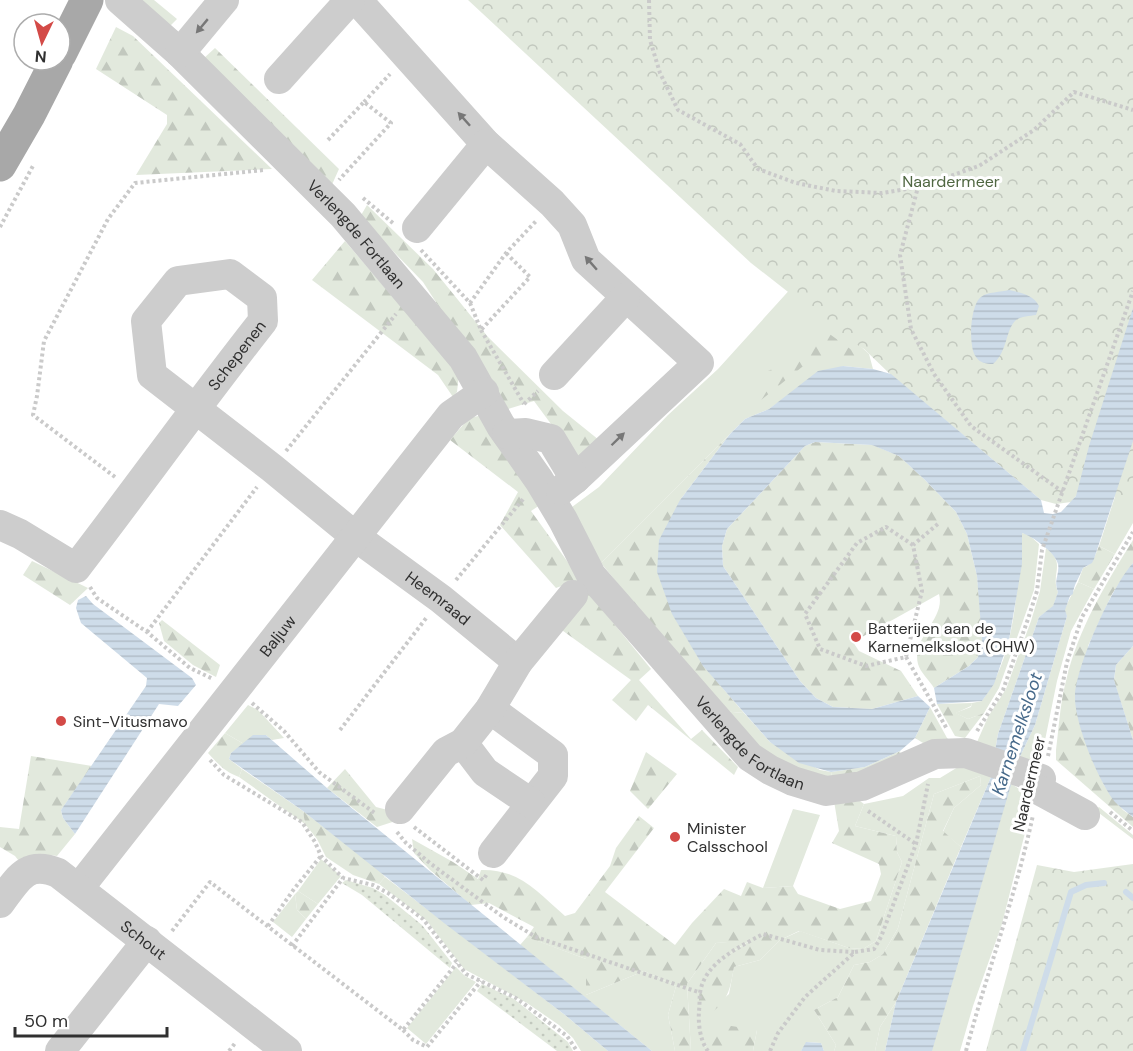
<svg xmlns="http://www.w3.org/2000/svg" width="1133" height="1051" viewBox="0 0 1133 1051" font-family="'DM Sans',sans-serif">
<defs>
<pattern id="forest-firs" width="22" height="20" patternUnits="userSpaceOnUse" patternTransform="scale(1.5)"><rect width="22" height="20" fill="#e2e9dd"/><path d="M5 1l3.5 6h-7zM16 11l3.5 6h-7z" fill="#c2c8be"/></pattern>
<pattern id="park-crowns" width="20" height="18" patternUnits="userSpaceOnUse" patternTransform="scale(1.5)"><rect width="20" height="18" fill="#e2e9dd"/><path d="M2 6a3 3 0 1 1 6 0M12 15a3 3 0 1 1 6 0" fill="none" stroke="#c2c8be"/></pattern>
<pattern id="garden-dots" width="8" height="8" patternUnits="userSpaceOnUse" patternTransform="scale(1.5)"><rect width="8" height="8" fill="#e2e9dd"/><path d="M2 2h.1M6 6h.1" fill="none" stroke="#c2c8be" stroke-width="1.8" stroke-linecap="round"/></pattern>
<pattern id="water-rules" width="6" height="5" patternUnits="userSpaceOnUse" patternTransform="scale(1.5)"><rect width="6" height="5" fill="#cedce9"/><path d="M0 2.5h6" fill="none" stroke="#b1bdc8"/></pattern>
</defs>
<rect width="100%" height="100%" fill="#fff"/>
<path fill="#e2e9dd" d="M794,285L869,354L873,369L843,366L790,394L769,409L745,419L601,563L572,507L599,487L668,415L718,369Z
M1133,441V523L1115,554L1099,546Z
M1022,533L1029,535L1039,544L1034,590L999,688L984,713L968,719L955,713L971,707L972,703L982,701C1017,654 1016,589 1022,533Z
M1046,548C1067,564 1050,573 1058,592L1053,607L1039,617L998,734L994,757L974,749L988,717L1006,689L1031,621L1040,591Z
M1078,582L1094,589L1071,631L1057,681L1041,760L1029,767L1016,765L1035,725L1067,616L1064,610Z
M248,705L258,710L284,738L272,740L266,735L248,741L244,744L225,733Z
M721,711L744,713L770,742L820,770L831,772L833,782L756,753Z
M969,765L994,777H991L961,847L943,832L954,808L981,785L980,776L934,794L898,928L883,954L870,962L854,965L838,997L814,1010L836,1045L834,1051H824L821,1043L807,1042L801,1051H753L757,1030L705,1046L708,1051H691L687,984L716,943L751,940C716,961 697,976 699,1020L729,994L734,967L760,960L780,940L800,931L849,948L863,949L876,941L902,862L897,852L896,836L855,826L864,804L903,796L929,778H940L958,767Z
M242,769L303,811L305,824L239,777Z
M1008,782L1026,793L1032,805L1002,924L973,1006L960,1051H931Z
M1099,807L1133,835V839L1095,810Z
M793,809L820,815L793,886L763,888Z
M321,859L341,876L318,904L298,891Z
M385,877L565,1015L608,1051H581L573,1038L559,1025L527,1003L464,969L427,921L379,884Z
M295,894L297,910L306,919L292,937L273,922Z
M527,937L586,959V995L644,971L676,986L668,1015L675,1051H652L520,945Z
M456,967L465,976L476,982L426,1044L407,1028Z
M896,1002L885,1051H875L880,1027Z"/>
<path fill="url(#forest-firs)" d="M137,0H154L177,19L168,28Z
M116,27L133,36L272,169L136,175L167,124V115L96,69Z
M215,48L339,169L330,189L203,59Z
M367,205L433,269L488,337L563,411L599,440L585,470L534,401L505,410L423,282L360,217Z
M345,241L459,374L457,392L453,397L438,375L312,280Z
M824,330L860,356L835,357L802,367L755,405L761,374L796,359Z
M483,415L543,503L531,511L598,604L651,669L639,680L691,739L702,730L738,767L734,775L648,705L636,721L612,700L631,680L559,628L567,584L556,588L500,525L518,492L450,440L469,418Z
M730,434L680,500L703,665L744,713L721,711L601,563Z
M815,442L873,445L899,456L925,480L956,512L967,534L977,576L980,607L982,640L978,657L969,666L934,688C930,681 920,672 918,664C911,637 946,619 939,594L853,642L859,651L901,671L918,696L872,709L833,707L816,698L800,681L723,566L722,546L727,529L805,446Z
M1133,540V563L1112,594L1088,646L1090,752L1104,785L1123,810L1133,817V827L1056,760V750C1059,727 1060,703 1066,681C1078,629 1105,585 1133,540Z
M1099,546L1115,554L1094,589L1078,582L1083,568C1093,565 1095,555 1099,546Z
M32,561L88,588L70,605L23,575Z
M162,620L220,665L216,677L193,665L164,641L159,623Z
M1133,646V740L1114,681L1116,665Z
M972,703L971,706L956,713L968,719L984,713L965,738L955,736L937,704Z
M930,707L952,747L931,748L915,738Z
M225,733L244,744L231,753L229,759L242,769L239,777C225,772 218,764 208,753Z
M900,751L902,758L833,782L831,772L865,767Z
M646,752L677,774L648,809L630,791Z
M31,756L92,766L61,810L63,818L75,834L57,856C43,853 34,859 22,865L15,856L0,847V827L19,829Z
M345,769L376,807L411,816L377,827L327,788Z
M980,776L981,785L954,808L943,831L961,847L896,1002L880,1027L875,1051H834L836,1045L814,1010L838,997L854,965L870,962L883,954L898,928L934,794Z
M856,798L864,804L855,826L896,836L897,852L902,862L876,941L863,949L849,948L799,931L780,940L760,960L734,967C729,997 726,1005 698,1021C699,1010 698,997 701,987C708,965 732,952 750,941L716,943L687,984L691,1051H675L668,1015L676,986L644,971L586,995V959L529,938L527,937L534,927L489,903L471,905L430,870L414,853L412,839L453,862L478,879L481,870C520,869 537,892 565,916L575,913L610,866L616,848L639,816L654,828L605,892L675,945L692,923L724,889L741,896L747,882L763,888L793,886L798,894L840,909L871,901L881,874L879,864L832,843L839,831L834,801Z
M303,811L379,870L385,877L379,884L353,875L326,857L317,839L305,824Z
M298,891L318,904L306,919L297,910L295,894Z
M725,1025L757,1030L753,1051H708L705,1047Z"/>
<path fill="url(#park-crowns)" d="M468,0H1133V497L1076,496L1071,502L1056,504L1041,500L890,374L864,349L848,339L751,263Z
M1133,864V1051H986L1037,865L1074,872Z"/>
<path fill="url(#garden-dots)" d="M346,880L373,888L385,895L422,925L452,963L450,968L362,895L342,883Z
M482,984L514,999L568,1042L573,1051H557L477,991Z"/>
<path fill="url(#water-rules)" d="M1009,290C1021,293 1033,294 1039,306L1036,315C1030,316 1021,316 1016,320C1005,330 1008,351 993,364C986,364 980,363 976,357C968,347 970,305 981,297C987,292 1001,292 1009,290Z
M1133,308V441L1094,559L1092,563L1083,568C1080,576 1073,586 1073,594L1070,596L1065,610L1067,616L1035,725L1016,765L994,757L998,734L1039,617L1053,606L1058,592C1053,580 1060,574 1058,564C1055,552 1032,536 1022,533V564L1009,640L994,684L982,701L937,704L934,688L969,666L978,657L982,640L977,576L967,534L956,512L925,480L899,456L872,445L815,442L805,446L727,529L722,546L723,566L800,681L816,698L833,707L872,709L918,696L930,707L915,738L900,751L865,767L831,772L799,763L770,742L703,666L672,614L657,572L659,540L680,500L730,434L745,419L769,409L818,371L843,366L873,369L891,374L1041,500L1044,513L1053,514L1061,512L1076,496L1089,446Z
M1133,563V646L1116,665L1114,680L1133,740V817C1127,812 1121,808 1115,802C1099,783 1074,722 1075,696C1076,666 1112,586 1133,563Z
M86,596L93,604L192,678L196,685L178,706L159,704L75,834L63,818L61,810L146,686L147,678L81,623L76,608L78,600Z
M253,735H266L327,788L652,1051H608L565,1015L444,923L303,811L229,759L231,753Z
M991,777L1008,782L1011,785L932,1051H885L896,1002Z
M806,1042L821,1043L824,1051H801Z"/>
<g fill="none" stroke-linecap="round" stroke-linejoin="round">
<path stroke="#cedce9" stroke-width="6" d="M1126,892L1133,898
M1023,1051L1071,892L1086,885L1104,883"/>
<path stroke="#cacaca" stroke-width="4" stroke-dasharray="3 3" stroke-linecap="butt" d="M649,0L650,40L660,73L678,110L740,144L758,169L796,183L836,191L882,193L918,187
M364,102L390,74
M328,140L364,102L391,123L339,180
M363,198L394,224
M0,227L34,164
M421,250L470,303L506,253L537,220
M470,303L481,330L530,277L506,253
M481,330L524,404
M524,404L538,391
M286,451L396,314
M115,477L33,415L37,396L44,341L108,219L135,183L264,170
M1063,492L971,426L934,374L911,329L900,255L918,187L979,166L1034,130L1074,92L1133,110
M913,545L886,527L857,543L805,614L820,649L866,666L906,657L922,591L913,545L939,523
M456,580L524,498
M90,587L97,598L147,632L190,668L213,679
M147,632L257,487
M906,657L947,729
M252,703L284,731L319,772L376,814
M340,730L427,617
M977,731L1003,690L1028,619L1037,591L1042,550L1133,291
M1048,756L1067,662L1082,617L1133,532
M210,760L224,775L302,822L315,842L321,856L343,878
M868,811L916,844
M1110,812L1133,831
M414,827L483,880L487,874
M397,832L406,843L431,864L503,917L536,937L701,993
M268,926L294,889L321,856
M172,931L210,882L403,1030L457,963
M292,946L343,878L373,885L388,893L423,919L466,974L516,998L567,1036L577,1051
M403,1030L413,1040L427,1047L481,981
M229,1051L236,1042
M708,1051C700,1041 698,1023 699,1011C700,1003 699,995 701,988C708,961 741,946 763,934L820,950L854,952
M770,1051L778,1033L805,997L855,952L874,949L881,937L916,844L928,784
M966,1051C987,972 1016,895 1033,815"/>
<g stroke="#cdcdcd" stroke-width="30">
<path id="s1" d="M120,0L180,53L343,215L463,358L501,426L539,480L563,520L591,575L750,757L770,770L793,781L826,791L862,786L935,754L966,753L1041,779"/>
<path d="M357,0L486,144L552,203L572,225L586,260L699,363L575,479"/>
<path d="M180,53L224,0"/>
<path d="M279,79L350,0"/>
<path d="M417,228L486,144"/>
<path d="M554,375L625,298"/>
<path d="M507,434L526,433L551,439L575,479L561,490"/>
<path id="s2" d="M0,525L20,534L76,568C139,486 199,402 263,321L262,298L230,274L178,281L146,321L152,375L272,468L356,537L441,599L518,662"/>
<path d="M490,709L553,755V776L493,853"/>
<path d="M463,743L485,772L531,803"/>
<path d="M1039,790L1085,815"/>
<path d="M400,809L446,752L463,743L490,709L518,662L573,595"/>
<path id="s3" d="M79,888L451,415L484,392"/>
<path id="s4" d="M0,903C18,879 26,860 58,873L287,1051"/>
<path d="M60,1051L147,941"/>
</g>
<path stroke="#a8a8a8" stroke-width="33" d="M60,54L87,0
M0,165L29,115L57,60"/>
</g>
<defs><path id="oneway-solid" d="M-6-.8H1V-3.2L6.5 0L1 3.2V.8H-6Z" transform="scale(1.5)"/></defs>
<g fill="#777">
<use href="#oneway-solid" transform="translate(202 26) rotate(130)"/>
<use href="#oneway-solid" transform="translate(464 119) rotate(-132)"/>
<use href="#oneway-solid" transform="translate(591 263) rotate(-131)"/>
<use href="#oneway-solid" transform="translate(618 439) rotate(-44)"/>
</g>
<g fill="#d34a47" stroke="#fff" stroke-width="2">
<circle cx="856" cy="637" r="6"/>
<circle cx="61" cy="721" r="6"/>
<circle cx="675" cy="837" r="6"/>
</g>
<g text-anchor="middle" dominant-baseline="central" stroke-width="6" stroke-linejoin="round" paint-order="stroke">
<g font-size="16" fill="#506742" stroke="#fff">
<text x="951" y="181">Naardermeer</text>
</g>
<g font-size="16" fill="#303030" stroke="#fff">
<text stroke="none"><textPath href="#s1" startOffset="333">Verlengde Fortlaan</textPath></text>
<text stroke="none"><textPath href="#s2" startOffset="354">Schepenen</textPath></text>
<text stroke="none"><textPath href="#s2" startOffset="981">Heemraad</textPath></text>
<text stroke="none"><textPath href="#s3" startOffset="321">Baljuw</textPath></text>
<text stroke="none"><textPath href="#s1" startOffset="982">Verlengde Fortlaan</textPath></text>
<text transform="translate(1029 784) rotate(-77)">Naardermeer</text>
<text stroke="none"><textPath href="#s4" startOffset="182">Schout</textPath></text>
</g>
<g font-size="16" fill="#303030" stroke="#fff" text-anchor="start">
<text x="868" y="628">Batterijen aan de<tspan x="868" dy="18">Karnemelksloot (OHW)</tspan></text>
<text x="73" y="721">Sint-Vitusmavo</text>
<text x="687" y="828">Minister<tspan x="687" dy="18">Calsschool</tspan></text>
</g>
<g font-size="18" font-style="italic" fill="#46698a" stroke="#fff">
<text transform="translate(1017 734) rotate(-72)">Karnemelksloot</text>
</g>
</g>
<g transform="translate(42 42) rotate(185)"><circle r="28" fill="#ffffff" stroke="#acacac" stroke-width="1.5"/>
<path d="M0-4.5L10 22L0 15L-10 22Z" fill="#d34a47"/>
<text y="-9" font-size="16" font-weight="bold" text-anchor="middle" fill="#303030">N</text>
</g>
<path d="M15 1027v9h152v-9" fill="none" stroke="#303030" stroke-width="3"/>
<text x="24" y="1027" font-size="18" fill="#303030" stroke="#ffffff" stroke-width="4.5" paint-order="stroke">50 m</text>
</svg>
